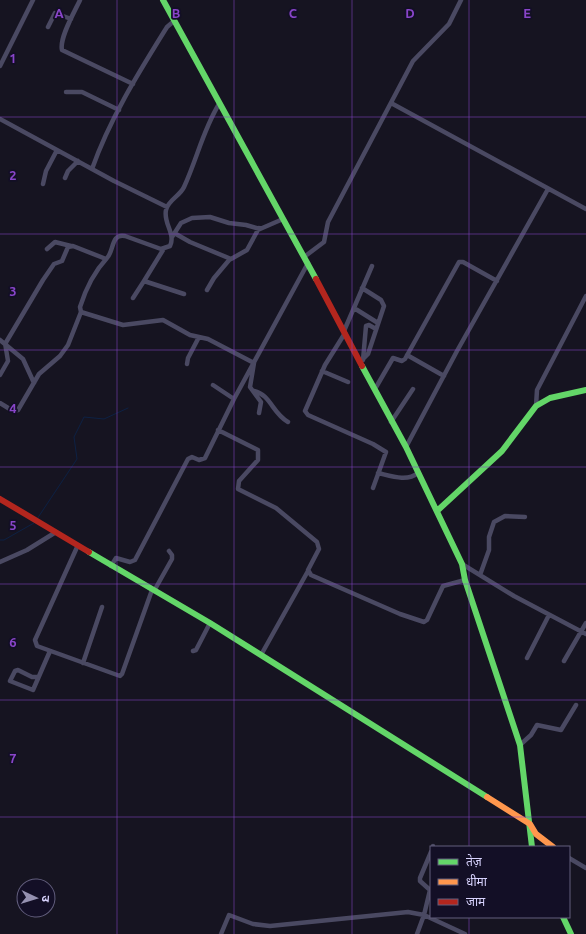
<svg xmlns="http://www.w3.org/2000/svg" width="586" height="934" viewBox="0 0 586 934" font-family="Ubuntu,'Noto Sans Devanagari',sans-serif">
<rect width="100%" height="100%" fill="#161421"/>
<g fill="none" stroke-linecap="round" stroke-linejoin="round">
<path stroke="#0d2144" stroke-width="1" d="M37,519L77,459L74,437L84,417L104,419L128,408
M0,540H4L34,523"/>
<path stroke="#4a4962" stroke-width="4.5" d="M80,0C75,11 59,38 62,50L133,84
M48,27L55,13L71,19
M0,66L33,0
M66,92H82L119,110
M391,103L586,209
M0,119L114,181L167,207
M92,169C110,118 139,72 167,27L174,21
M65,178L68,171L78,161
M43,184L46,171L57,150
M176,234L190,242L231,259L247,250L259,228
M172,237L181,223L192,218L210,217L229,223L246,225L260,229L283,219
M47,249L55,242L71,246
M163,250L144,281L184,294
M304,257L324,242L328,222L413,61L449,24L461,0
M207,290L214,278L230,259
M133,298L144,281
M354,308L378,323
M81,312L123,325L163,320L190,335L208,339L254,363L250,387L261,402L259,413
M344,331L372,266
M345,333L325,365L305,411L308,415L373,444L386,452L373,488
M0,340L23,359L34,383
M5,344L43,280L54,264L62,261L68,247L73,246L106,259
M407,355L444,376
M363,360L366,326L369,325L376,329
M360,362L368,354L384,306L381,300L362,288
M187,364L188,358L199,337
M322,371L348,382
M0,375L8,361L5,343
M213,385L234,399
M375,389L393,358L402,361L405,359L459,262H463L497,281
M254,391C271,395 272,413 288,422
M0,403L13,411L18,410L39,374L60,356L68,345L81,312L80,307C86,288 94,272 107,258C114,251 111,233 125,236L161,249L170,246C176,234 163,223 166,210C168,200 180,196 184,187C197,159 203,130 219,104
M536,406L537,390L586,296
M391,422L413,389
M218,430L258,450V460L239,481L238,489L276,508L317,542L319,549L308,570L311,575L400,614L424,622L427,620L443,586L465,580
M406,447L457,351L548,189
M378,473C391,476 407,482 418,473
M78,545L35,640L37,646L120,676L122,674L152,590
M0,562L27,550L56,532
M462,564L514,596L586,634
M111,566L116,558L130,562L135,560L188,459L192,457L199,460L205,458L234,399L308,263
M480,575L489,550V537L494,522L505,516L525,517
M154,591L172,559V555L169,551
M193,651L196,650L210,623
M261,655L308,571
M527,658L549,615
M564,661L586,623
M83,663L102,607
M38,677H32L18,670L15,671L10,681L33,690L50,651
M520,745L531,735L537,725L561,730L576,705
M433,847V846
M569,858L586,868
M221,934L229,915L253,924L270,926L408,912L424,915L465,934
M417,934L424,915L430,890L420,881V878L431,852"/>
<path stroke="#63d668" stroke-width="6" d="M163,0L316,279
M362,366L406,447L462,564L465,580L520,745L532,847
M437,511L502,451L536,406L550,398L586,390
M89,552L210,623L487,797
M563,917L571,934"/>
<path stroke="#ff974d" stroke-width="6" d="M487,797L530,824L536,834L553,847"/>
<path stroke="#b3261e" stroke-width="6" d="M316,279L362,366
M0,499L89,552"/>
</g>
<path fill="none" stroke="#8945c9" stroke-width="1" stroke-opacity="0.55" d="M117,0V934M234,0V934M352,0V934M469,0V847M0,117H586M0,234H586M0,350H586M0,467H586M0,584H586M0,700H586M0,817H586M469,917V934"/>
<g font-size="13" text-anchor="middle" font-weight="bold" fill="#8945c9" stroke="#130f26" stroke-width="3.5" stroke-linejoin="round" paint-order="stroke">
<text x="59" y="18">A</text>
<text x="176" y="18">B</text>
<text x="293" y="18">C</text>
<text x="410" y="18">D</text>
<text x="527" y="18">E</text>
<text x="13" y="63">1</text>
<text x="13" y="180">2</text>
<text x="13" y="296">3</text>
<text x="13" y="413">4</text>
<text x="13" y="530">5</text>
<text x="13" y="647">6</text>
<text x="13" y="763">7</text>
</g>
<rect x="430" y="846" width="140" height="72" fill="#130f26" stroke="#625e7d"/>
<rect x="438" y="859" width="20" height="6" fill="#63d668" stroke="#625e7d"/>
<text x="466" y="866" font-size="12" fill="#d9d4ff">तेज़</text>
<rect x="438" y="879" width="20" height="6" fill="#ff974d" stroke="#625e7d"/>
<text x="466" y="886" font-size="12" fill="#d9d4ff">धीमा</text>
<rect x="438" y="899" width="20" height="6" fill="#b3261e" stroke="#625e7d"/>
<text x="466" y="906" font-size="12" fill="#d9d4ff">जाम</text>
<g transform="translate(36 898) rotate(94)"><circle r="19" fill="#130f26" stroke="#625e7d"/>
<path d="M0-3L7 15L0 10L-7 15Z" fill="#9591b1"/>
<text y="-6" font-size="11" font-weight="bold" text-anchor="middle" fill="#d9d4ff">उ</text>
</g>
</svg>
